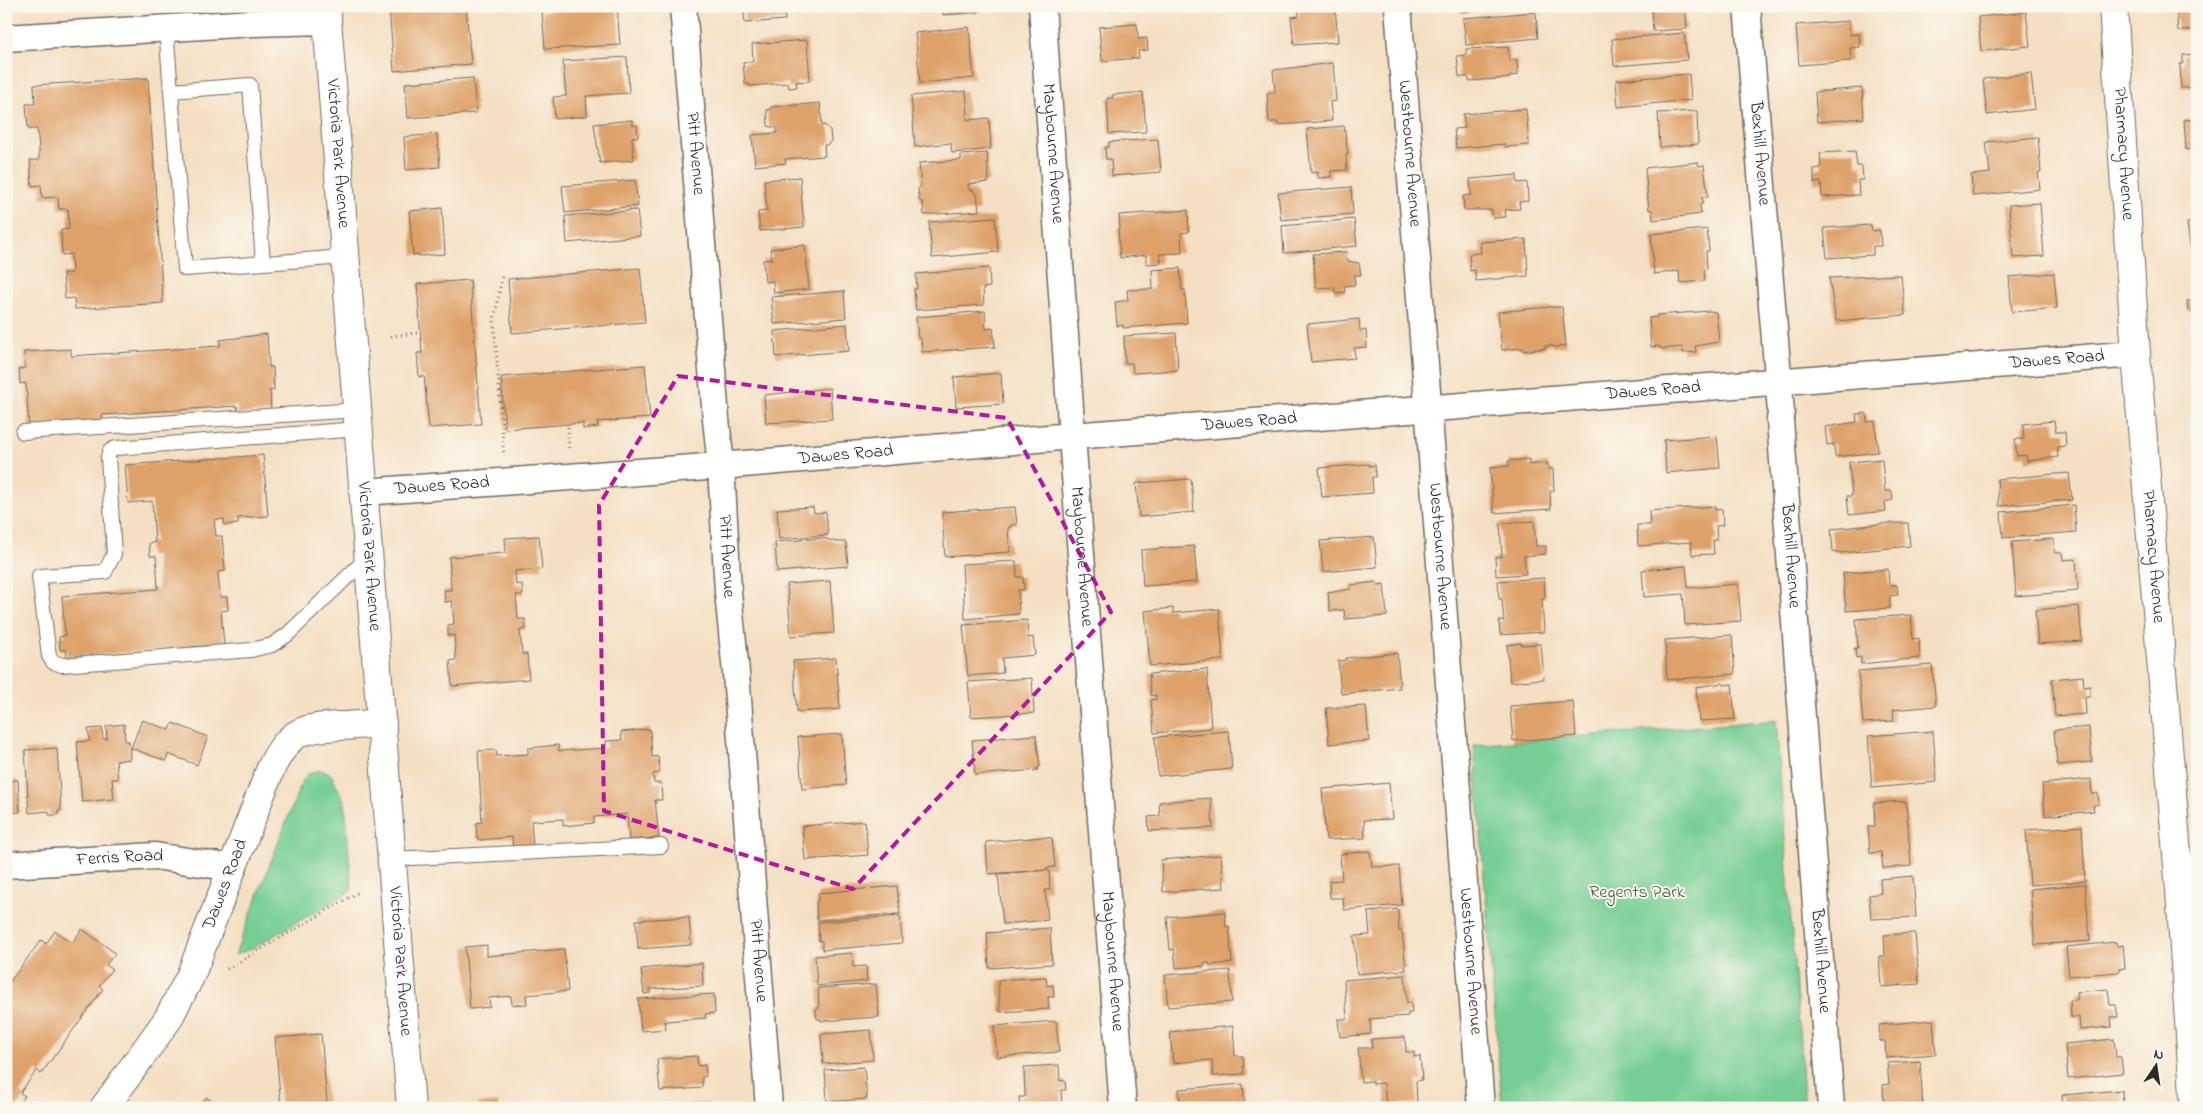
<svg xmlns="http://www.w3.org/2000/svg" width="2203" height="1114" viewBox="0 0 2203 1114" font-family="'Indie Flower',sans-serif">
<rect width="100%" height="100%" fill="#fbf7ec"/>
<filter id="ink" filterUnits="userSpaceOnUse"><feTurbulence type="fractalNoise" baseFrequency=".02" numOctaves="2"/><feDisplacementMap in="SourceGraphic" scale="10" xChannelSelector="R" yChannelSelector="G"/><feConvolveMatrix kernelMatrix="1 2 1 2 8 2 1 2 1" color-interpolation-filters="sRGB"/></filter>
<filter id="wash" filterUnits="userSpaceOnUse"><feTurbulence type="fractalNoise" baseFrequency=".0096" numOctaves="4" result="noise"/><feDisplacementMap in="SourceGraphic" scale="20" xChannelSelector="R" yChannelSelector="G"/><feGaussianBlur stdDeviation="1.12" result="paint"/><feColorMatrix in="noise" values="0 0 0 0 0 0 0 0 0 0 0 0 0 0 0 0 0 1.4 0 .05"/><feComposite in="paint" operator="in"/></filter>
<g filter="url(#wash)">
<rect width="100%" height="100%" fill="#f4dfc3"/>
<path fill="#76ce94" stroke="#507c60" d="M1776,720L1805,1108H1502L1474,745Z
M320,770L328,772L332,776L345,803L352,890L251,949L235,955L301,784L308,774Z"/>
<g id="blocks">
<path fill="#dea169" d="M389,6H466L471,64L394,71Z
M571,6H617L620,45L545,49L542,11L572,9Z
M743,6H793V8H784L785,20L745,23Z
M942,6H978L979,12L943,15Z
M1098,6H1132V8L1099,11Z
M1298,6H1335L1338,42L1294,45L1291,17L1299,16Z
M1460,6H1510V8L1461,12Z
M1651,6H1685L1687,29L1653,31Z
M1808,6H1829V9L1809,11Z
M2176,6H2197V30L2178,31Z
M1536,12L1538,38L1466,45L1463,18Z
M2026,12L2030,46L1981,51L1978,17Z
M1849,21L1850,35L1859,34L1860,47L1850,48L1851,61L1799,65L1796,25Z
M1137,24L1138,39L1147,38L1148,50L1138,51L1139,58L1102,61L1099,27Z
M969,27L974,78L920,83L915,33Z
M1684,33L1687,60L1614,66L1612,39Z
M807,40L810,81L796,82L797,87L789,88L788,83L749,86V84H745L743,63L753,62L752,44Z
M1508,47L1509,60H1517L1518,75L1510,76V78L1469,81L1468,77H1459L1457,56L1466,55V49Z
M2197,54V87L2181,88L2180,64H2183V55Z
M627,57L629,93L586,96L587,116L555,119L553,97L566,96L563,61Z
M1333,63L1336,101L1330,102L1332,121L1278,125L1277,122H1269L1267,93L1275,92L1273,70Z
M2031,73L2035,109L1987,115L1983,79Z
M1689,74L1691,100L1618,107L1616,80Z
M148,78L163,303L75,309L74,298L65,299L63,273H72L71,254L62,255L61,230L69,229L68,209H59L58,197L42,198L41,185L32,186L30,160H39V146L37,129H28L26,104H35L34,85Z
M473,78L476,113L408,118L405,83Z
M1862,88L1864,118L1817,122L1815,92Z
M966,91L968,114H966L967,120L989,118L991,149L952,153L951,143L915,147L911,96Z
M1143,92L1146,132L1109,134L1107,98H1113L1112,95Z
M820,103L822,126L825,125L830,130L831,141L827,145H824L825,156L785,159L786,163L755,166L752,135L777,133V128L768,126L767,110L771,109V107Z
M1526,109L1529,145L1505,147V144L1456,148L1454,129L1465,128L1463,114Z
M1697,111L1698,144L1660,147L1658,113Z
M2197,119V149L2186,150L2184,120Z
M632,120V125H637L638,137H632L634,160L600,163L594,124Z
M1344,126L1348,155H1346L1347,170L1331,171V177L1318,178V172L1311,173L1307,129Z
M437,134L440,167L406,170L404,137Z
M2038,137L2041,172H2038L2040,189L1973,196L1971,175L1990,173L1986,142Z
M1158,139L1161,172L1112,176L1111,159H1106L1105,147H1109V142Z
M1855,151L1857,166H1862L1863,180H1858L1859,195L1822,197L1821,182L1814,183V169L1821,168L1820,153Z
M987,153L989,182L968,184L969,190H974V193H977L979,211L924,215L923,203L919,200L918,189L921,186L919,163L961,160V155Z
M1698,162L1699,166L1704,165L1708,197H1702L1703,204H1700L1701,214L1653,220L1652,210H1649L1645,168Z
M1517,175V183L1527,182L1528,201L1519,202L1520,209L1505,210L1506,217L1493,218L1492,210H1464L1463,196L1471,195L1470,179Z
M800,177L804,227L760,231L758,212L767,211L764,180Z
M635,180L638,206L565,213L562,186Z
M1351,187L1353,214L1281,220L1278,193Z
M2040,203L2044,256L2013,258L2009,205Z
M442,208L445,254L419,256V254L413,255L409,211Z
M637,210L640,236L567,243L565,216Z
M1188,210L1189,232L1181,233L1182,253L1160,254L1161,263L1146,264V255L1120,258L1118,229L1120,228L1119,215Z
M995,217L998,252L932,258L929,222Z
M1354,219L1357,246L1284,253L1282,226Z
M2197,222V252L2191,253L2187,223Z
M1871,225L1872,231L1880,230L1881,246H1873V255L1827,258L1824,228Z
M1707,229L1709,251H1706L1707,269L1704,270L1705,281L1680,283L1679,271L1654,274L1651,234Z
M1526,239L1528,276L1476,281L1475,270L1470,271L1469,254L1481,253L1480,242Z
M805,245L809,289L774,293L773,281L765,282L763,260L772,259L770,249Z
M1347,252L1348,261L1359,263L1361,275H1354L1355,285L1344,286L1345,292L1335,293L1334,287L1316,288L1313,254Z
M640,268L645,322L512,333L508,279Z
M989,268L990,287L983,288L984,305L916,310L914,289H917L916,274Z
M1180,268L1182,290H1185L1187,323L1123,328V325L1117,326L1115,302L1128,300L1127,290L1153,289L1152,270Z
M2054,273L2057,308L2012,312L2009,277Z
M1901,275L1905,315L1836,321L1829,278Z
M470,280L481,424L429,428L424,376L419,377L417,353H422L417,284Z
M2197,284V312L2194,313V310L2188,311L2187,301H2194L2193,285Z
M844,291L846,318L774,324L771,297Z
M1549,307H1562L1566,346L1553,347L1552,345L1545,346L1546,348L1523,351V348L1502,350L1498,312Z
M985,311L986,329L993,328L995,347L922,352L921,338H918L916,317Z
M1710,311L1716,312L1719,342L1695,346L1696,352L1683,353L1682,347L1660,349V346L1651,347L1649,318L1657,317V315Z
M1359,319L1360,331L1366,330L1367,347L1354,348L1355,358L1311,362L1307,324Z
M847,324L849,351L776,357L774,331Z
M1176,333L1178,370L1133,373L1132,363H1125L1124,336Z
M267,334L269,367H273L274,390H270L271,412L238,414L237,406L102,415L103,421L29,428L26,383L20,384L19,369L25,368L24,352L71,349V356L220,346V340Z
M2193,346H2197V360H2195Z
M645,365L650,418L597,422L598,427L583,429V423L505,429L501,377Z
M1001,373L1003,404L956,407L954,377Z
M830,388L832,419L766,423L764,395Z
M1866,413L1867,422L1875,421L1878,452L1835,457L1834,444L1827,445L1825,427L1857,422L1856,414Z
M2054,421L2056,432H2065L2066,446L2057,447L2058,457L2027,461L2026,455L2017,456L2015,439H2024L2023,424Z
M1717,436L1720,468L1666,473L1664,440Z
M263,455L268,516L238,518V524L224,525V519L214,520L216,536H222L225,571L218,572L220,597H227L228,610L221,611L224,645L192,647L193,654L180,655V649L67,657L66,650H60L59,637L65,636L62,596L158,589L156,556H150L149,543L155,542L152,501L128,503L125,465Z
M1529,459V465L1548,463V469H1553L1554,491H1550L1551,509L1494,513L1490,468L1509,466L1508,461Z
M1882,459L1885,491H1892L1893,500L1885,502L1886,511L1849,515L1847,496H1852L1849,462Z
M1369,464V466L1375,465L1376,477H1372L1373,493L1322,497L1319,468Z
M2069,473L2072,500L1999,506L1997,479Z
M1191,479L1194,512L1139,517L1136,483Z
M2074,505L2076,532L2003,538L2001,512Z
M1715,506V510L1722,509L1723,525L1716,526L1717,540H1713L1714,554L1692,555L1691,542L1638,546L1637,525H1650L1649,511Z
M813,507L814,513L826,512L828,535L779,539L777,509Z
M1015,507L1017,524L1011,525V527L1008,528L1010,552L945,557L942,512Z
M1534,521L1536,546H1546V554L1524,556L1526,574L1496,576L1495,557H1502L1500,523Z
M1890,523H1908L1910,546L1841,553L1833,551L1831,529Z
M539,536L542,569L515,571L516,585L522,584L523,595H516L518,619H525L526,629L520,630L522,654H527L529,679L452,686L450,661L456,660L454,635L448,636V625L454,624L452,601L445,602L444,590H451L449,557L506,553L505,538Z
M1374,537L1377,567L1323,572L1320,541Z
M822,538L837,542H846L848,566L777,572L775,542Z
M2054,539L2055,553H2062L2063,560L2076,559L2078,591L2016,596L2012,542Z
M1194,546L1197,582L1143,586L1141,550Z
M1016,561L1017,577H1023L1024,590H1018L1019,614L965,619L962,564Z
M1686,566L1688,588L1738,584L1741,621L1685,625L1683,594L1644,597L1642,570Z
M1888,569L1889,585H1897L1898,595L1890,596V608L1846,611L1843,573Z
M1544,578L1545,598L1542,599L1544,632L1500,635L1499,621H1504L1502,599H1499L1498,581Z
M830,581L834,633L791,636L787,584Z
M1377,582L1378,585L1384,584L1387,616L1345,619L1344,610L1330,611L1328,593L1351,589V585Z
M2079,606L2082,641L2038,644L2035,610Z
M1173,608V613L1219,609L1223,660L1150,666L1145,611Z
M1911,615L1913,639L1919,638L1920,658L1861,664V657L1856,658L1855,648H1858L1856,619Z
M1027,620L1028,638L1033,637L1035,655L1002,658L1003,673L968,676L963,625Z
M1732,635L1735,674L1667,680L1665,640Z
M1521,643V645L1541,644L1544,679L1510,682L1507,645Z
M1397,653L1400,688L1341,694L1338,661L1346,660L1345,658Z
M836,658L840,709L797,712L793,661Z
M1932,665L1936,706L1893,710L1894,721L1863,723L1858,671Z
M1207,669L1211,728L1154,733L1151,700L1156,699V695L1151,696L1149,674Z
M2083,676L2084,687L2090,686V697H2085L2086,714L2055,716L2052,679Z
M1032,678L1034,713L971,717L968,682Z
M1723,683L1724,685L1732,684L1735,719L1699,721L1696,687Z
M1573,701L1576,736L1513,741L1510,706Z
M1366,706L1369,741L1329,744L1326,708Z
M142,720L170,730L173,723L208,737L197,765L168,754L166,761L131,748Z
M124,724L125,741H129L130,759L116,761L118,779H112L114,799L82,802L77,742L90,741L88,729L102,728L103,739H107L106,726Z
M2089,727L2092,762L2057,765L2054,730Z
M650,729L652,757L658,756L660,773L653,774L654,783H661L662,800H655L659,838L629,840L627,814L594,817V823L563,826V819L531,821L533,847L513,849L512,837L481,840L477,838L476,823L482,822L478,751L496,750L497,756L528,754V748L558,745L559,751L606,748V741L622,740L621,732Z
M1229,731L1232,769L1158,776L1155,737Z
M1933,731L1937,782L1872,788L1868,736Z
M842,734L846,785L802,789L798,737Z
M1036,735L1040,767L1037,768L1038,770L975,775L972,740Z
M57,748L61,811H58V815H49V811L29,813L25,750Z
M2091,779L2092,794L2098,793L2099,804L2093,805L2094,811L2045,816L2042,784Z
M18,780L20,812L6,813V781Z
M1389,783L1392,819L1364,820L1365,838L1326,840L1322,789Z
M1211,798L1213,828L1149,831L1148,817L1160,816L1159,802Z
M1906,801L1911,866L1883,868L1881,852L1870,853L1868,826H1875L1874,803Z
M865,821L868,855L805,860L802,826Z
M2082,826L2085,881L2030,885L2026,830Z
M1043,837L1052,838L1055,867L1046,868V870L988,874L986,842Z
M1370,851L1372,867L1399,866L1402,905L1344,910L1343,898H1330L1329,881L1342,880L1340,854Z
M1221,855L1224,888L1163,892L1161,860Z
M1049,870L1050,890H1045L1048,920L1003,924L998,874Z
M1913,876L1916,917L1871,919L1869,895L1881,893L1880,879Z
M2085,884L2090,941L2035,945L2030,889Z
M897,886L900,914L817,920L816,902L818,901V893Z
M1398,909L1399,931H1402L1406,970L1357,974L1354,936L1370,935L1368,912Z
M1225,912L1226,927L1229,926L1232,963L1209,965V963H1204L1205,966L1176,968L1174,949L1170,950L1167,917Z
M900,916L902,943L822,950V941H819L818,922Z
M689,917L691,945L638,949L636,920Z
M1050,928L1052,964L989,968L987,933Z
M82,929L115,953L106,965L112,969L99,986L103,989L41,1074L37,1070L20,1093L25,1096L16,1108L12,1105L10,1108H6V987L41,940L46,944L55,931L72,943Z
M1915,933L1919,984L1881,987L1879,956H1885L1884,935Z
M2116,942L2117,946L2123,945L2125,968L2119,969V972L2069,976L2066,947Z
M487,945V956L564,949L568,991L526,995L527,1004L512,1005L511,996L489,998L490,1007L470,1009L465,947Z
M852,953L853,967L866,966L867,981L817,986L815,956Z
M702,963L703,986L650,989V993L644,994L641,969Z
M1230,970L1232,1002L1168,1007L1165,975Z
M1405,975L1407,1003L1411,1002L1412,1013H1408V1016L1370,1019L1371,1034L1340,1037L1338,1019H1347L1344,980Z
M1046,977L1047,986L1053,985L1054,997H1048L1049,1009L1000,1012L998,980Z
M876,984L879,1017L821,1021V1019H817L816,1009L819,1008L818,988Z
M2108,989L2110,1005H2116L2118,1017H2111L2112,1027L2080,1030L2079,1017H2071L2070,1000H2077L2076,992Z
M714,994L715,1013L705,1014L706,1018L665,1021L666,1029L641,1031L638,999Z
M1933,1020L1936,1054L1886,1058L1885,1041H1880L1879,1025Z
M1056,1021L1059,1052L997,1057L994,1026Z
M1233,1026L1235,1056H1243L1244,1074L1213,1076L1212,1060L1173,1063L1170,1032Z
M871,1030L873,1060L823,1064L821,1034Z
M321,1034L327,1103L281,1107L275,1038Z
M1405,1037L1406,1052H1414V1057L1420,1056L1422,1080L1416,1081L1417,1103L1386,1106L1384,1083L1373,1084V1081L1361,1082L1358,1048H1372L1371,1039Z
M2114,1039L2116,1057H2121L2123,1073L2068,1079L2065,1044Z
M697,1056L698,1066L705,1065L706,1076L702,1077V1088L660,1091L657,1059Z
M1920,1061L1923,1108H1884L1883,1085L1889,1084L1887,1063Z
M1059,1065L1060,1081L1065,1080L1066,1090H1061L1062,1108H1020L1019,1097H1025L1024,1067Z
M864,1067L867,1099L827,1102L825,1070Z
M1243,1084L1245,1108H1180L1179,1089Z
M2122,1090L2123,1104H2126V1108H2063L2062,1095Z
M206,1097L220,1108H198Z
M498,1102V1108H478L477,1104Z
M708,1103V1108H647V1106Z"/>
</g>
</g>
<g filter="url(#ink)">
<use href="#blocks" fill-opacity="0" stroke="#716a60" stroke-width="1"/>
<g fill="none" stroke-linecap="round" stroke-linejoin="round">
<g stroke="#716a60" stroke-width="16">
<path id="lane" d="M166,28L185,269L345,257
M171,91L250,85L263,263
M358,429L116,448L110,451L108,457L114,554L105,572L39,576L49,656L53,662L62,665L251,650L272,645L287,635L368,557
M23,432L357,410
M392,859L661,846"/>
</g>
<g stroke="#716a60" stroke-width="29">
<g id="street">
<path id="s1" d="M683,6L716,419L721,466L728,592L736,673L769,1108"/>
<path id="s2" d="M1042,6L1072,436L1123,1108"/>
<path id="s3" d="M1398,6L1481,1108"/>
<path id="s4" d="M1747,6L1781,412L1780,420L1831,1108"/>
<path d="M6,38L253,23L327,21"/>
<path id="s5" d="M363,492L721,466L1072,436L2136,354"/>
<path id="s6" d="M6,865L155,856L233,868"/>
</g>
</g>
<g stroke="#716a60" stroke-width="30">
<g id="secondary">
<path id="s7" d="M326,6L411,1108"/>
<path id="s8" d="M2113,6L2136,354L2180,891L2195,1108"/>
<path id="s9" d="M104,1108L168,1019L190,977L271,768C289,732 300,728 339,726C353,726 368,724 382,723"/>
</g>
</g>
<path stroke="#716a60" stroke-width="3" stroke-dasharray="1 4" stroke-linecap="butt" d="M502,277L494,320L504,456
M391,336L417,333
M568,427L569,451
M227,969L359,892"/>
<use href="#lane" stroke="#fff" stroke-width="14"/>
<use href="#street" stroke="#fff" stroke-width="26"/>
<use href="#secondary" stroke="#fff" stroke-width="28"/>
</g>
</g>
<path fill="none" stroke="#b5179e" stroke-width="4" stroke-dasharray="10 6" stroke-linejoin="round" d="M678,376L1007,418L1111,612L853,889L604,811L599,505Z"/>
<g text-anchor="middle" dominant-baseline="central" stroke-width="4" stroke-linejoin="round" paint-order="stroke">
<g font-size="18" fill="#2b2b2b" stroke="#fbf7ec">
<text stroke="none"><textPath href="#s7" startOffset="148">Victoria Park Avenue</textPath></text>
<text stroke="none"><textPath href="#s1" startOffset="148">Pitt Avenue</textPath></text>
<text stroke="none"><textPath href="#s2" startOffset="148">Maybourne Avenue</textPath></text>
<text stroke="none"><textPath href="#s3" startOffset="148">Westbourne Avenue</textPath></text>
<text stroke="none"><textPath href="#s4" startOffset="148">Bexhill Avenue</textPath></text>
<text stroke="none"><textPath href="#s8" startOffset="148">Pharmacy Avenue</textPath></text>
<text stroke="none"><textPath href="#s5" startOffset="1699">Dawes Road</textPath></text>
<text stroke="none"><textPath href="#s5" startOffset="1294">Dawes Road</textPath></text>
<text stroke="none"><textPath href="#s5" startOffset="889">Dawes Road</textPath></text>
<text stroke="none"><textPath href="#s5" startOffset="484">Dawes Road</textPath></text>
<text stroke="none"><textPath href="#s5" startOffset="79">Dawes Road</textPath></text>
<text stroke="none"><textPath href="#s7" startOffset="552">Victoria Park Avenue</textPath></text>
<text stroke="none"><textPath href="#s1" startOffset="552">Pitt Avenue</textPath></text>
<text stroke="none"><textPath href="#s2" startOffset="552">Maybourne Avenue</textPath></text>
<text stroke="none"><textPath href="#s3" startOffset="552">Westbourne Avenue</textPath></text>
<text stroke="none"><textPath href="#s4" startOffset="552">Bexhill Avenue</textPath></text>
<text stroke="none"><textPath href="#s8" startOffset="552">Pharmacy Avenue</textPath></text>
<text stroke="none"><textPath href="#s6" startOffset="114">Ferris Road</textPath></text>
<text stroke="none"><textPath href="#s9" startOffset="256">Dawes Road</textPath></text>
<text stroke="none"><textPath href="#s7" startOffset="958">Victoria Park Avenue</textPath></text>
<text stroke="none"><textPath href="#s1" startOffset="958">Pitt Avenue</textPath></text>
<text stroke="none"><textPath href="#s2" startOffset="958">Maybourne Avenue</textPath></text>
<text stroke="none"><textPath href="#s3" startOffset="958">Westbourne Avenue</textPath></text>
<text stroke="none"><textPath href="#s4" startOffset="958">Bexhill Avenue</textPath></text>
</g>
<g font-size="18" fill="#425c4a" stroke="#fbf7ec">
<text x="1637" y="893">Regents Park</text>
</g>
</g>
<rect width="2203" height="1114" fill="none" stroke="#fbf7ec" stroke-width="25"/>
<g transform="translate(2156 1066) rotate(13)" stroke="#fbf7ec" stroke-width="4" paint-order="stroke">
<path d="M0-4L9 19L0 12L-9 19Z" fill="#2b2b2b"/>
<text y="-8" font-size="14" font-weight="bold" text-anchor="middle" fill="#2b2b2b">N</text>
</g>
</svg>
